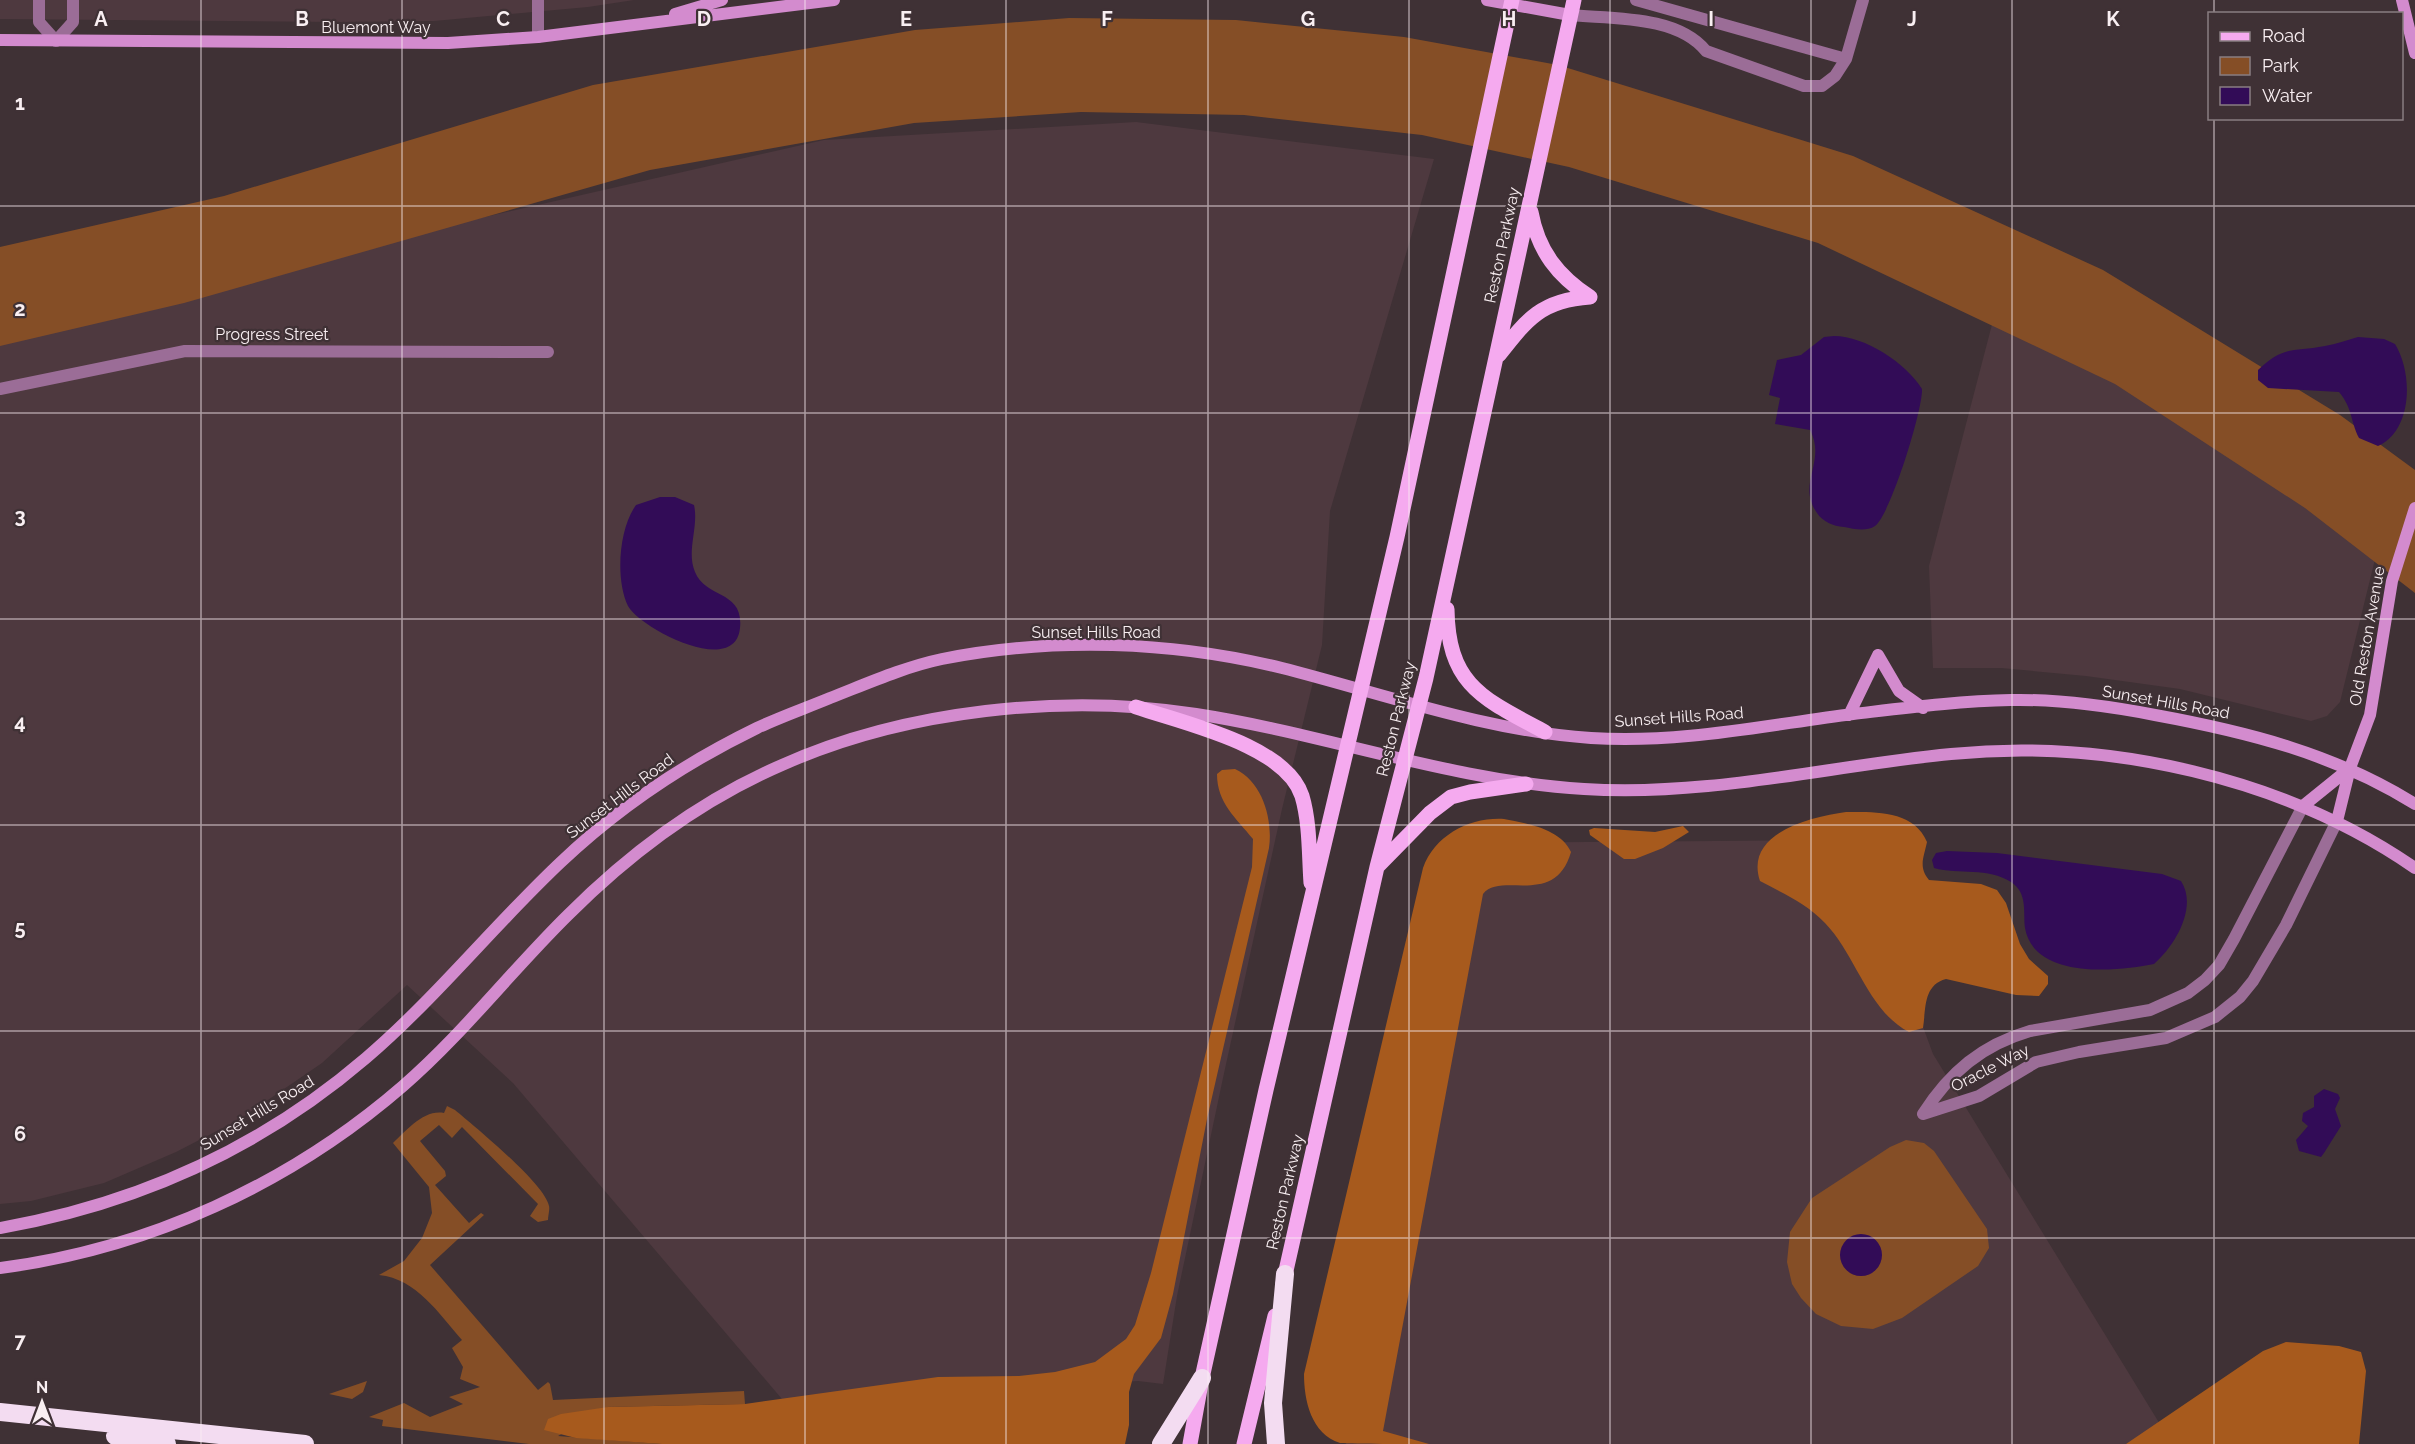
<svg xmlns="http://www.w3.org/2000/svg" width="2415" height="1444" viewBox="0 0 2415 1444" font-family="Raleway,sans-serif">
<rect width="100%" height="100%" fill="#3f3135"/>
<path fill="#4e393f" d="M0,0H634L588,7L434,21L339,22L0,19Z
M1136,122L1434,159L1330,511L1322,645L1282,809L1223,1078L1177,1296L1163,1384L1138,1381L787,1405L513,1083L407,985L322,1063L240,1119L176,1152L104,1183L31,1201L0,1204V327L824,140Z
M1995,313L2199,421L2377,551L2340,702L2327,716L2311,721L2180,689L2086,676L2001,668H1933L1929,566Z
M1854,840L1933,1054L2166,1434L2154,1444H1346L1459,843Z"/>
<path fill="#854e26" d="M1069,18L1236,20L1404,37L1558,65L1853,156L2103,270L2340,415L2415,470V593L2305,508L2115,384L1818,243L1569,167L1422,135L1244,115L1081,112L914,123L650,170L184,303L0,346V247L224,196L593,85L915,30Z
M447,1106L455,1110C474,1126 545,1184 549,1206C550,1209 548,1216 548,1220L538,1222L530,1216L538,1204L462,1127L452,1138L439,1125L420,1141L445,1171L446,1176L435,1185L469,1223L481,1213L484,1215L430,1265L538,1390L548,1382L550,1384L553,1400L744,1391L745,1404L608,1407L558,1436L662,1444H529L382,1426L383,1420L369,1417L404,1403L430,1417L463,1404L449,1397L480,1387L460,1379L463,1367L452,1348L462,1340C438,1313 417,1279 379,1275L404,1261L422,1238L432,1213L429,1187L393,1143C406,1131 424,1109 444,1113Z
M1906,1140L1924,1143L1934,1151L1987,1229L1989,1248L1978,1266L1902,1318L1873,1329L1841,1326L1816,1314L1801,1298L1792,1284L1787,1262L1790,1232L1812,1198L1890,1147Z
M367,1381L363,1392L352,1399L329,1394Z"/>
<path fill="#a75a1d" d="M1235,769C1263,782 1273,820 1269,848L1207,1119L1173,1294L1161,1338L1134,1374L1129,1392V1425L1125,1444H662L576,1438L544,1430L548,1419L561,1414L608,1407L745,1404L938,1377L1019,1376L1055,1372L1095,1362L1126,1339L1135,1325L1151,1273L1252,867L1253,839C1236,818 1217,803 1217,774L1222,770Z
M1846,812C1874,812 1914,810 1927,842C1924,857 1918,867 1929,880L1981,884L1997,890L2006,903L2020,944L2029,959L2048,976V984L2039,996L2016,995L1946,979C1923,985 1926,1009 1923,1028L1909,1032C1868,1011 1856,955 1825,923C1806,903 1784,894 1760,881C1744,833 1810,817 1846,812Z
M1504,819C1526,823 1561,829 1571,852C1555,908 1501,871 1483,894L1383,1431L1429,1444C1410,1444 1354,1444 1340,1443C1311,1434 1304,1400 1304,1374L1423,868C1435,835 1470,817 1504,819Z
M1683,826L1689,832L1663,848L1635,859H1624L1590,835L1589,830L1594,828L1655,832Z
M2286,1342L2339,1346L2361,1352L2366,1371L2359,1444H2126L2263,1351Z"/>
<path fill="#320c57" d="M1834,336C1865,336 1906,363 1922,389C1923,409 1891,514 1875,526C1866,532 1854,529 1844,527C1833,526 1823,522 1817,513C1796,483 1827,462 1810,430L1775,424L1780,398L1769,395L1777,360L1801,355L1824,337Z
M2358,337L2384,339L2395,344C2413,373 2413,430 2378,446L2359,438C2350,420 2353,409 2339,392L2268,388L2258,380V370C2284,345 2294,352 2325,346C2336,344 2347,340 2358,337Z
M660,497H675L694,505C699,527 686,551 695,572C706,599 744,590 740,628C735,678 640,628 628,606C615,579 619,528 636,505Z
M1947,851L1997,853L2162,874L2181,881C2198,907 2175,946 2154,964C2116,972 2034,979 2025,928C2023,912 2028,893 2011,882C1988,867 1959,875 1934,868L1932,860L1936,853Z
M2324,1089L2338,1094L2340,1098L2335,1109L2341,1126L2324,1153L2321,1157L2299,1151L2296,1140L2308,1126L2302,1121L2303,1113L2314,1107V1096Z
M1840 1255a21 21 0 1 1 42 0a21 21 0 1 1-42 0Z"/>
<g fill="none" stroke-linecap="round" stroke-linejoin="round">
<path stroke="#9b6d97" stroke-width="12" d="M39,0V22L56,41L73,22V0
M538,0V37
M1636,0L1846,59
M1570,15C1612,19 1677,15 1706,51L1804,86H1822L1835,76L1846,59L1863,0
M0,389L185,351L548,352
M1923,1114L1979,1096L2036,1062L2079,1052L2166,1038L2215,1017L2240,997L2253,981L2286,925L2337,821
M1923,1114C1950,1072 1982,1045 2030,1031L2150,1010L2188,993L2205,980L2219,965L2234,939L2303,806"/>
<path stroke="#d38bce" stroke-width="12" d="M1487,0L1570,15
M2402,0L2415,53
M675,14L722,0
M0,40L448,43L538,37L834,0
M1878,655L1899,691L1923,708
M1849,715L1878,655
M2303,806L2350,768
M2337,821L2350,768L2370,715L2392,581L2415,508
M0,1228C137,1204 260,1149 366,1058C436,998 494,925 561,862C618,808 687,762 757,728C780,717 806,708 830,698C866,684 904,667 942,659C1054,637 1172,641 1282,668C1384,694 1486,731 1591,738C1679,744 1766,725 1853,714C1905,708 1959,701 2011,700C2059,699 2108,706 2155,715C2248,732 2335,754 2415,804
M0,1268C148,1249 290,1184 403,1086C463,1034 511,971 568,915C630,853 701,800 782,765C905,710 1064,693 1196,714C1326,734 1452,781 1584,789C1708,797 1828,766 1951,754C2108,738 2285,778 2415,868"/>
<path stroke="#f5aaef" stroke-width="15" d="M1531,212C1538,251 1558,276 1590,297
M1499,355C1527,319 1542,300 1590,297
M1447,609C1448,686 1484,699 1545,732
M1136,707C1182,723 1286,745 1302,796C1310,823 1309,855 1311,883
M1377,867L1430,813L1451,797L1470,792L1526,784
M1283,1284L1377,867L1426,678L1574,0
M1190,1444L1202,1378L1266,1090L1397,537L1512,0
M1244,1444L1275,1316"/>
<path stroke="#f3dcf1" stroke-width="18" d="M0,1412L305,1444
M115,1436L167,1444
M1161,1444L1202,1378
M1276,1444L1273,1403L1285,1274"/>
</g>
<path fill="none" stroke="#f9eff2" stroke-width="1.5" stroke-opacity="0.55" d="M201,0V1444M402,0V1444M604,0V1444M805,0V1444M1006,0V1444M1208,0V1444M1409,0V1444M1610,0V1444M1811,0V1444M2012,0V1444M2214,0V14M2214,118V1444M0,206H2415M0,413H2415M0,619H2415M0,825H2415M0,1031H2415M0,1238H2415"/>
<g text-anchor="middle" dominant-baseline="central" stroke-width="4.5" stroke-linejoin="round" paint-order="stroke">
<g font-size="16" fill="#f9eff2" stroke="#3f3135">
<text x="376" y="27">Bluemont Way</text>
<text transform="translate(1502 245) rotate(-78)">Reston Parkway</text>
<text x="272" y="334">Progress Street</text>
<text x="1096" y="632">Sunset Hills Road</text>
<text transform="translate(2367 636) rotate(-80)">Old Reston Avenue</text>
<text transform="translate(2166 702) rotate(10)">Sunset Hills Road</text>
<text transform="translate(1679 717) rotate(-4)">Sunset Hills Road</text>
<text transform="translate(1396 719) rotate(-76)">Reston Parkway</text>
<text transform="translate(620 796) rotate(-37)">Sunset Hills Road</text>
<text transform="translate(1990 1068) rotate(-27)">Oracle Way</text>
<text transform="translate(257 1113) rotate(-31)">Sunset Hills Road</text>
<text transform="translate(1285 1192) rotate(-77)">Reston Parkway</text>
</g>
</g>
<g font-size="20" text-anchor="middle" font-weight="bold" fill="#f9eff2" stroke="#3f3135" stroke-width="4.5" stroke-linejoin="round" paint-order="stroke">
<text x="101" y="26">A</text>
<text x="302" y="26">B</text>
<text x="503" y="26">C</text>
<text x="704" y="26">D</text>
<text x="906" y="26">E</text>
<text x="1107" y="26">F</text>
<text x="1308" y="26">G</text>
<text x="1509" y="26">H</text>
<text x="1711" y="26">I</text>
<text x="1912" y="26">J</text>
<text x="2113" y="26">K</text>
<text x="20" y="110">1</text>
<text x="20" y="316">2</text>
<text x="20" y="523">3</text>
<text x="20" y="729">4</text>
<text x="20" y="935">5</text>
<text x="20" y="1141">6</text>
<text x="20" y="1348">7</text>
</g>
<rect x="2208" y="12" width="195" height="108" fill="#3f3135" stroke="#897d81" stroke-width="1.5"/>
<rect x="2220" y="32" width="30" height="9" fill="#f5aaef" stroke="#897d81" stroke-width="1.5"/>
<text x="2262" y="42" font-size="18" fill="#f9eff2">Road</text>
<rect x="2220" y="57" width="30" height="18" fill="#854e26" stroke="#897d81" stroke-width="1.5"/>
<text x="2262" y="72" font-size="18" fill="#f9eff2">Park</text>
<rect x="2220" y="87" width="30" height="18" fill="#320c57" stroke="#897d81" stroke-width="1.5"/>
<text x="2262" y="102" font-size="18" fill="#f9eff2">Water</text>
<g transform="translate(42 1402)" stroke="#3f3135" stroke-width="4.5" paint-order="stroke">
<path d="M0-4.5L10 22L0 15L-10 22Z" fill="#f9eff2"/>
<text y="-9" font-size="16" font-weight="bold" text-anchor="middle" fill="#f9eff2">N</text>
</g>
</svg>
